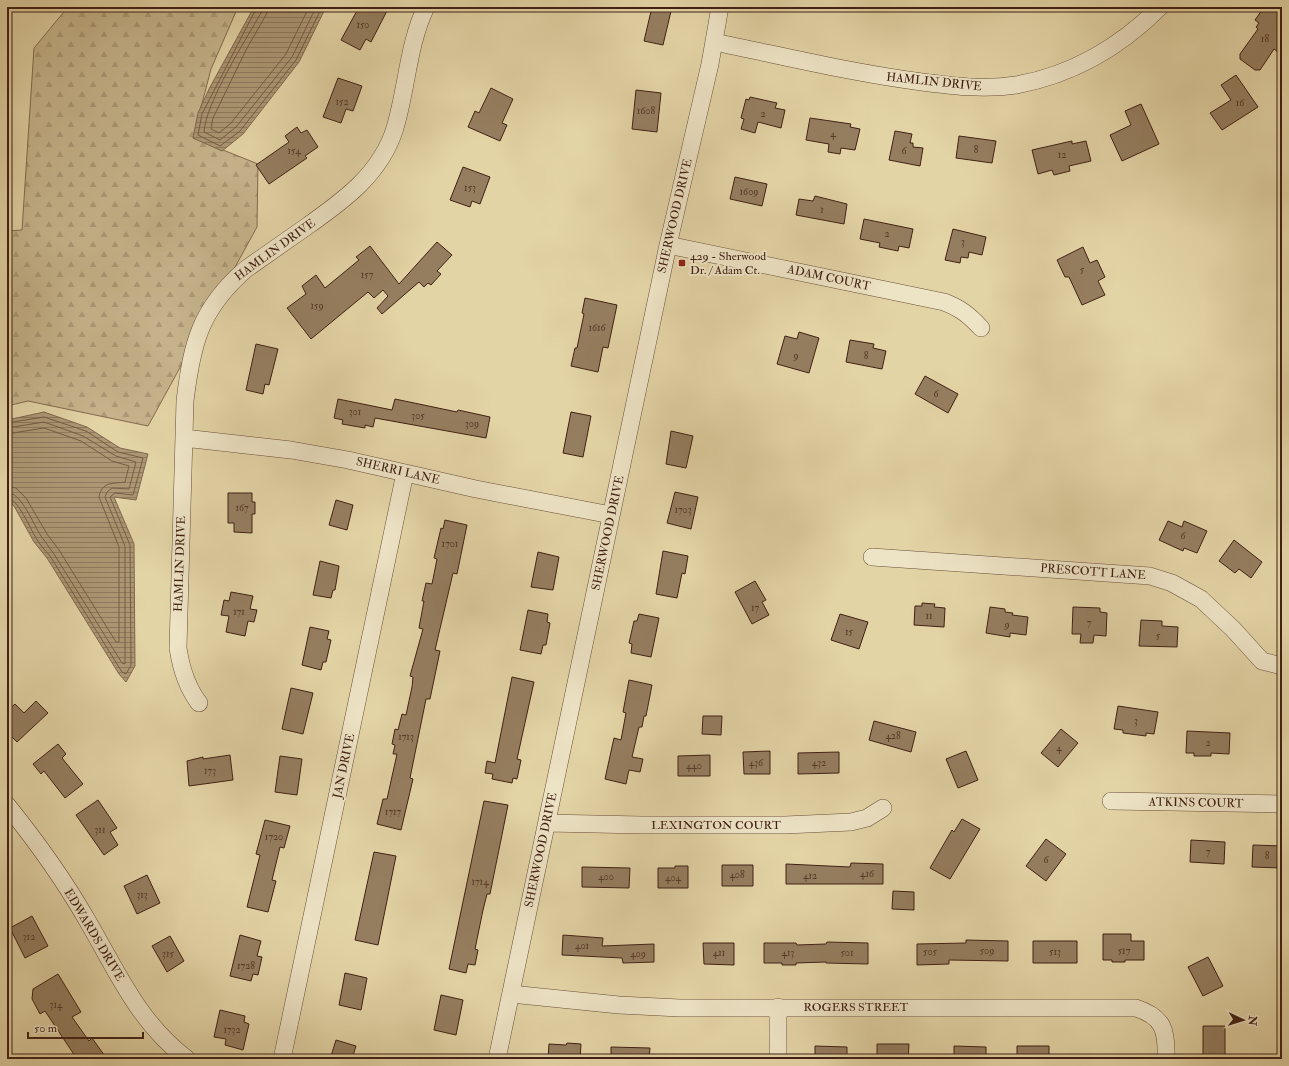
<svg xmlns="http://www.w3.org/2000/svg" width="1289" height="1066" viewBox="0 0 1289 1066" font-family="'IM FELL Double Pica',serif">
<defs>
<pattern id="forest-firs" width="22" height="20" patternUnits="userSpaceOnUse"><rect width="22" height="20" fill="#c7b58d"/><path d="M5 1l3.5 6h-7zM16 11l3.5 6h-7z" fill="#ac9b79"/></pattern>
<pattern id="water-rules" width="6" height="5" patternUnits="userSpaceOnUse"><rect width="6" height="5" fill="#ac9774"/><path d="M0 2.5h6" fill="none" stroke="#8e7b5e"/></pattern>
</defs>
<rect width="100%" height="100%" fill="#e3d4a6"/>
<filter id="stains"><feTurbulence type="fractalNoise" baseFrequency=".005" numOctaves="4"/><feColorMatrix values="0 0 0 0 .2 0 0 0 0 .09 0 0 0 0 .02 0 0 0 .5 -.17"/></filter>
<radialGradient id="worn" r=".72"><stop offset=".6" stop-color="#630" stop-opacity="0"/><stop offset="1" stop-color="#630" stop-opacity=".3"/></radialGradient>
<path fill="url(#forest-firs)" stroke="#846a50" d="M68,7H238L211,69L193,138L258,164L257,227L148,426L28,401L7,406V231L22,230L34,48Z"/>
<path fill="url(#water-rules)" stroke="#81674e" d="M254,7H326L299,62L243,134L222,151L193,138L198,113L209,89Z
M44,412L87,427L120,448L148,454L136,500L114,497L134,544L135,666L126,682L119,674L47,558L34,542L14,506L7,500V420Z"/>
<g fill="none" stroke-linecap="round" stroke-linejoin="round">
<path stroke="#765c44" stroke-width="1" d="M257,7L202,114L198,135L220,146L240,131L296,60L322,7
M262,7L261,13C245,41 206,102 204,132L220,140L236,127L292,57L316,7
M268,7L266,15L246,50L213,118L211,129L219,133L231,123L286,54L309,7
M7,423L44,417L86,431L118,452L143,458L133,495L115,493L110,497L130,545L131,665L126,674L122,672L50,556C45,550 40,545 36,538C30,528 18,499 7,497
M7,428L44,422L83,436L116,456L136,462L129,489L112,488L107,492L105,497L125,546V664L122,663L54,554C50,548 45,542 41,536C33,524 22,493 7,492
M7,434L44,428L81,441L112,461L129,466L125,482C113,484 102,481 99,497L119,547V642H116L59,550L47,534L26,498L16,488L7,486"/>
</g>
<path fill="#957e60" stroke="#412014" d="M359,7H389L371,42L366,39L360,50L341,40Z
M652,7H672L663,45L644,41Z
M1264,7H1270L1282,16V55L1274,49L1260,70H1255L1240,59V54L1258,29L1256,27L1259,23L1255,20Z
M1236,75L1258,107L1222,130L1210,113L1231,100L1221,85Z
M338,78L362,86L353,111L346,109L341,123L323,117Z
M491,88L513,99L502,123L507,125L500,141L468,127L475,111L479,113Z
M636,90L661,93L657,132L632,129Z
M750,97L777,103L775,108L785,110L781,128L758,122L755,133L741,129L744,119L741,118L746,99L749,100Z
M1141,104L1159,144L1122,161L1110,135L1131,125L1125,111Z
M810,118L851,124L850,127L860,129L855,150L841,148L840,154L828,152L829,144L806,140Z
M297,127L301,133L307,130L318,147L305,156L307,158L269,184L256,165L289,142L285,136Z
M895,131L912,134L910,143H913V147L923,148L920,166L889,160Z
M959,136L996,141L992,163L956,158Z
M1072,141V144L1086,141L1091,161L1069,166L1070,171L1054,175L1052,170L1038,174L1032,150Z
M463,167L490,177L480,204L472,201L470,207L450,200Z
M735,177L767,184L762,206L730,199Z
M815,196L847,204L844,224L796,215L799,199L813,201Z
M864,219L913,229L909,248L899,246L898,251L879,247L880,243L860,239Z
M953,229L986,237L982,255L969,252L968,258L961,257L960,263L945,260Z
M437,242L452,255L437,271L441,274L431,285L428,283L424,287L419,282L382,314L377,308L388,296L383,290L374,298L368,292L311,339L287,308L306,294L302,286L316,275L325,288L359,260L356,257L370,246L399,284Z
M1083,247L1090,263L1097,260L1105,277L1098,281L1105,295L1082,305L1069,277H1065L1057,260Z
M585,298L617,305L608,348L603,347L598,372L571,366L575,348H577L584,314L582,313Z
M799,332L819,338L809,373L777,364L785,336L797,339Z
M850,340L874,344L873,348L886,351L882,369L846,362Z
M256,344L278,349L269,385L265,384L263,394L246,390Z
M925,376L958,394L948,413L915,394Z
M338,399L392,410L395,399L457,412L458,410L490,417L486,438L375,418L373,427L365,425V428L342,424L343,420L334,418Z
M571,412L591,416L583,457L563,453Z
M671,431L693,436L686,468L666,464Z
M675,492L698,497L691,529L667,523Z
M228,493H252V502H255V514H252V533L234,532V523H228Z
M336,500L353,505L347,530L329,525Z
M445,520L467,525L457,574L453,573L435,650L440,651L430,699H426L410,778L413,779L401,830L377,824L383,799H387L397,754H393L395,745L392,744L395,729L398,730L402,714L406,715L412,687L413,677L410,676L423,629L419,628L424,601H422L426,583L432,584L437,559L434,558L441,528L443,529Z
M1168,521L1182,527L1184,521L1207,531L1197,553L1184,548L1183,551L1159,540Z
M1234,540L1262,562L1251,578L1239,569L1235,573L1219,561Z
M663,551L688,556L685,574L682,573L677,598L656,594Z
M538,552L559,557L553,590L531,587Z
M320,561L339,566L335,590H333L331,598L313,595Z
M755,581L766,600L762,602L769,615L752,624L735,592Z
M231,592L253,596L250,609L257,610L254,622L248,621L245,636L226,632L229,616L221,615L224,600L229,601Z
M922,603L935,604L934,607L945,608L944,627L914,625L915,606H922Z
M990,607L1005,609V612L1013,613L1012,615L1028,617L1026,635L1010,633V637L986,633Z
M1073,607L1100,608V612L1107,613L1106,636L1094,635L1093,643H1080L1081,634H1072Z
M528,610L548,614L547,622L550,623L546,645H543L541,654L520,650Z
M639,614L659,618L651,657L631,653L632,644L629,643L634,621H637Z
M840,614L868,622L859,649L831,640Z
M1141,620L1162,621V626L1178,627L1177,647L1139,646Z
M310,627L329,631L327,639L331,640L326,662H323L321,670L302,665Z
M512,677L534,682L517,759L521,760L517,779L513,778L512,783L492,779L493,774L485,773L487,761L495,763Z
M629,680L652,685L646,716H644L642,727H639L632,757L643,759L640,772L629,770L626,784L605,779L614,738L621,740L626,713L623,712Z
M291,688L313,693L303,734L282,729Z
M36,701L48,713L17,742L7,732V711L15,704L24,713Z
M1118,706L1158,712L1154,734L1146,733V736L1123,733V730L1114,729Z
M703,716H722L721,735L702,734Z
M874,721L916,732L911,752L869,740Z
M1061,729L1078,743L1058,767L1041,753Z
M1187,731L1230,733L1229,754L1211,753V756H1194V753H1186Z
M58,744L66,754L62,758L83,784L65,798L44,771L41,774L33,764Z
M770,751V774H744L743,752Z
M966,751L978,780L958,788L946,759Z
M839,752V773L798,774V753Z
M230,755L233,780L189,786L187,761L203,757V759Z
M710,755V776H678V756Z
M280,756L302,759L297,795L275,792Z
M98,800L117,828L110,832L118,845L104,855L76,815Z
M484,801L508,805L490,894H487L483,910L475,949L478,950L475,965L468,964L466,973L449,969Z
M962,819L980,829L950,879L930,868L952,830L954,832Z
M265,820L290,826L284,848L280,847L272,880L276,881L268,912L247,907L260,855L256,854Z
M1046,839L1066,854L1046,881L1026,866Z
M1191,840L1225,842L1224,864L1190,862Z
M1253,845L1282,846V868L1252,867Z
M374,852L396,856L378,945L355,940Z
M851,863L883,864V884H786V864L850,867Z
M722,865H753V886H722Z
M675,866H688V888H658V868H675Z
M582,867L630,868L629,888L582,887Z
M147,875L160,903L137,914L124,886Z
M893,891L914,892V910L892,909Z
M32,916L48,946L25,958L10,928Z
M1103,934H1131V941H1144V960H1125V962H1112V960H1103Z
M240,935L261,941L257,956L262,957L258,975L253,974L251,981L230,976Z
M563,935L603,938L602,946L654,944V962L623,963L622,958L562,955Z
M170,936L184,961L167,972L152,946Z
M966,940L1008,941V961L949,960V964L917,965V944L966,943Z
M1033,941H1077V963H1033Z
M827,942L868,943V964L826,963V962L796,963V965H782V963H764V943H796L797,945L826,944Z
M703,943H734V965L704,964Z
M1208,957L1223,986L1203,996L1188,967Z
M345,973L367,978L361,1010L339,1005Z
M58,974L81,1012L72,1017L89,1041L92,1038L107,1059H77L45,1011L40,1014L32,999L33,989Z
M441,995L463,1000L456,1035L434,1030Z
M220,1010L245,1016L244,1022L249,1024L243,1050L225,1045L226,1039L214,1037Z
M1203,1026H1225V1057L1203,1058Z
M336,1040L356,1046L352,1059H330Z
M567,1043L581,1044L580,1059H548L549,1044L566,1045Z
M877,1044H909L908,1059H877Z
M815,1046L847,1047V1059H815Z
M954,1046L986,1047V1059H954Z
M1017,1046H1049V1059H1017Z
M611,1047L650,1048L649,1059H611Z"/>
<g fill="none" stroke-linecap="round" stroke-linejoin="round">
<g stroke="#6a4d38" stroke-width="18">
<path id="minor" d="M714,42C783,56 852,73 922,82C953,86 984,90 1016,85C1072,75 1120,47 1160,7
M668,245L944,302C960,308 969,315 981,328
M184,438L291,450L348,460L476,489L611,515
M872,557L1150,576L1172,583L1201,599L1233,629L1262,661L1282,666
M199,703C186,686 181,668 178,648L185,401C192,343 200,309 246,269C266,255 286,241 306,227C343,201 381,174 395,128C407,88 408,44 426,7
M1111,801L1282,804
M7,805C36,841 64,880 87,920C117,971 138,1022 187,1059
M547,823L642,825H785L851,822L867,818L883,808
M511,994L619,1005L680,1008H1136C1164,1017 1167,1031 1166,1059
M282,1059L405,473
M497,1059L668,245L710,64L720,7
M778,1059V1007"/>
</g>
<use href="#minor" stroke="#ede3c5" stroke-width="17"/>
</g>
<rect fill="#8f2418" stroke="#ede3c5" stroke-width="1.5" x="678" y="259" width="8" height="8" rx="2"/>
<g text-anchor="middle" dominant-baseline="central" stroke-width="4" stroke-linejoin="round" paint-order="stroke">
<g font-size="10" fill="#563827">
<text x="363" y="25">150</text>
<text x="1265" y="39">18</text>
<text x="342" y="102">152</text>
<text x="1240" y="103">16</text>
<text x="646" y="111">1608</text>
<text x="763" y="114">2</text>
<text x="833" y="134">4</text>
<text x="976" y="150">8</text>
<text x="294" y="151">154</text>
<text x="904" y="151">6</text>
<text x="1062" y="155">12</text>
<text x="470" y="188">153</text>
<text x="749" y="192">1609</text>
<text x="822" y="210">1</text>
<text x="887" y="234">2</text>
<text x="963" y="242">3</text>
<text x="1082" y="270">5</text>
<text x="367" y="275">157</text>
<text x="317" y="306">159</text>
<text x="597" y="328">1616</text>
<text x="796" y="356">9</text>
<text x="866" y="356">8</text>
<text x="936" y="394">6</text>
<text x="355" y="412">301</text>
<text x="418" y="416">305</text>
<text x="472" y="424">309</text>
<text x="242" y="508">167</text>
<text x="683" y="510">1703</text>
<text x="1183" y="536">6</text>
<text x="450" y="544">1701</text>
<text x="755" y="608">17</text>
<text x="239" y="612">171</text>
<text x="929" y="616">11</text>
<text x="1089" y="623">7</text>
<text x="1007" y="625">9</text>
<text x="849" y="632">15</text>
<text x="1158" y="636">5</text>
<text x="1136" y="721">3</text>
<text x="893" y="736">428</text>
<text x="406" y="737">1713</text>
<text x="1208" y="743">2</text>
<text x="1059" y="748">4</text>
<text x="756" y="763">436</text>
<text x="819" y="763">432</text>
<text x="694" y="766">440</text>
<text x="210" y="771">173</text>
<text x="393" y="812">1717</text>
<text x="100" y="830">311</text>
<text x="274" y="837">1720</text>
<text x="1208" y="852">7</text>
<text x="1267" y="856">8</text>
<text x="1046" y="860">6</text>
<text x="867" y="874">416</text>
<text x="737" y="875">408</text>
<text x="810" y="876">412</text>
<text x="606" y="877">400</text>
<text x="673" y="878">404</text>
<text x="480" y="882">1714</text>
<text x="142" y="895">313</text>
<text x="29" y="937">312</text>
<text x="582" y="946">401</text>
<text x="987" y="951">509</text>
<text x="1124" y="951">517</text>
<text x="930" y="952">505</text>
<text x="1055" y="952">513</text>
<text x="719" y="953">411</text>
<text x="788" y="953">413</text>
<text x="847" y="953">501</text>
<text x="168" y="954">315</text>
<text x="638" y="954">409</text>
<text x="246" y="966">1728</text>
<text x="56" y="1005">314</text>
<text x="232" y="1030">1732</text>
</g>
<g font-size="12" fill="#412014" stroke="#ede3c5">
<text transform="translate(934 82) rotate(6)">HAMLIN DRIVE</text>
<text transform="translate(675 216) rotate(-77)">SHERWOOD DRIVE</text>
<text transform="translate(275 250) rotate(-36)">HAMLIN DRIVE</text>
<text transform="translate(829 278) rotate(12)">ADAM COURT</text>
<text transform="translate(398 471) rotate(13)">SHERRI LANE</text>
<text transform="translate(608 533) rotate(-78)">SHERWOOD DRIVE</text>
<text transform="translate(180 564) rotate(-88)">HAMLIN DRIVE</text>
<text transform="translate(1093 572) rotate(4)">PRESCOTT LANE</text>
<text transform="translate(344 766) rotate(-78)">JAN DRIVE</text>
<text transform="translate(1196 803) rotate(1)">ATKINS COURT</text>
<text x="716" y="825">LEXINGTON COURT</text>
<text transform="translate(541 850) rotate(-78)">SHERWOOD DRIVE</text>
<text transform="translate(94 935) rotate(59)">EDWARDS DRIVE</text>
<text x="856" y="1007">ROGERS STREET</text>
</g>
<g font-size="12" fill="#412014" stroke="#ede3c5" text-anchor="start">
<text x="690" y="256">429 - Sherwood<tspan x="690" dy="14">Dr. / Adam Ct.</tspan></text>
</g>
</g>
<rect width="1289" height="1066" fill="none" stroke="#e3d4a6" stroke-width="24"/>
<rect x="8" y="8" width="1273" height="1050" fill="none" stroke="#412014" stroke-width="2"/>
<rect x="12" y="12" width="1265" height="1042" fill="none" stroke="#412014"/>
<g transform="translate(1243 1020) rotate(94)" stroke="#ede3c5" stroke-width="3" paint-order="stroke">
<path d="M0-3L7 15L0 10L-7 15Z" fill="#412014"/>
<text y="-6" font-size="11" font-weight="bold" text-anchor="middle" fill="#412014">N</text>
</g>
<path d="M28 1032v6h115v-6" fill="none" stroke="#412014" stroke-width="2"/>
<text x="34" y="1032" font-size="12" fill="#412014" stroke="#ede3c5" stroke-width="3" paint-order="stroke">50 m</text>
<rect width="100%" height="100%" filter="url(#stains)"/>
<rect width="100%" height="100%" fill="url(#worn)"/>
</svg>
